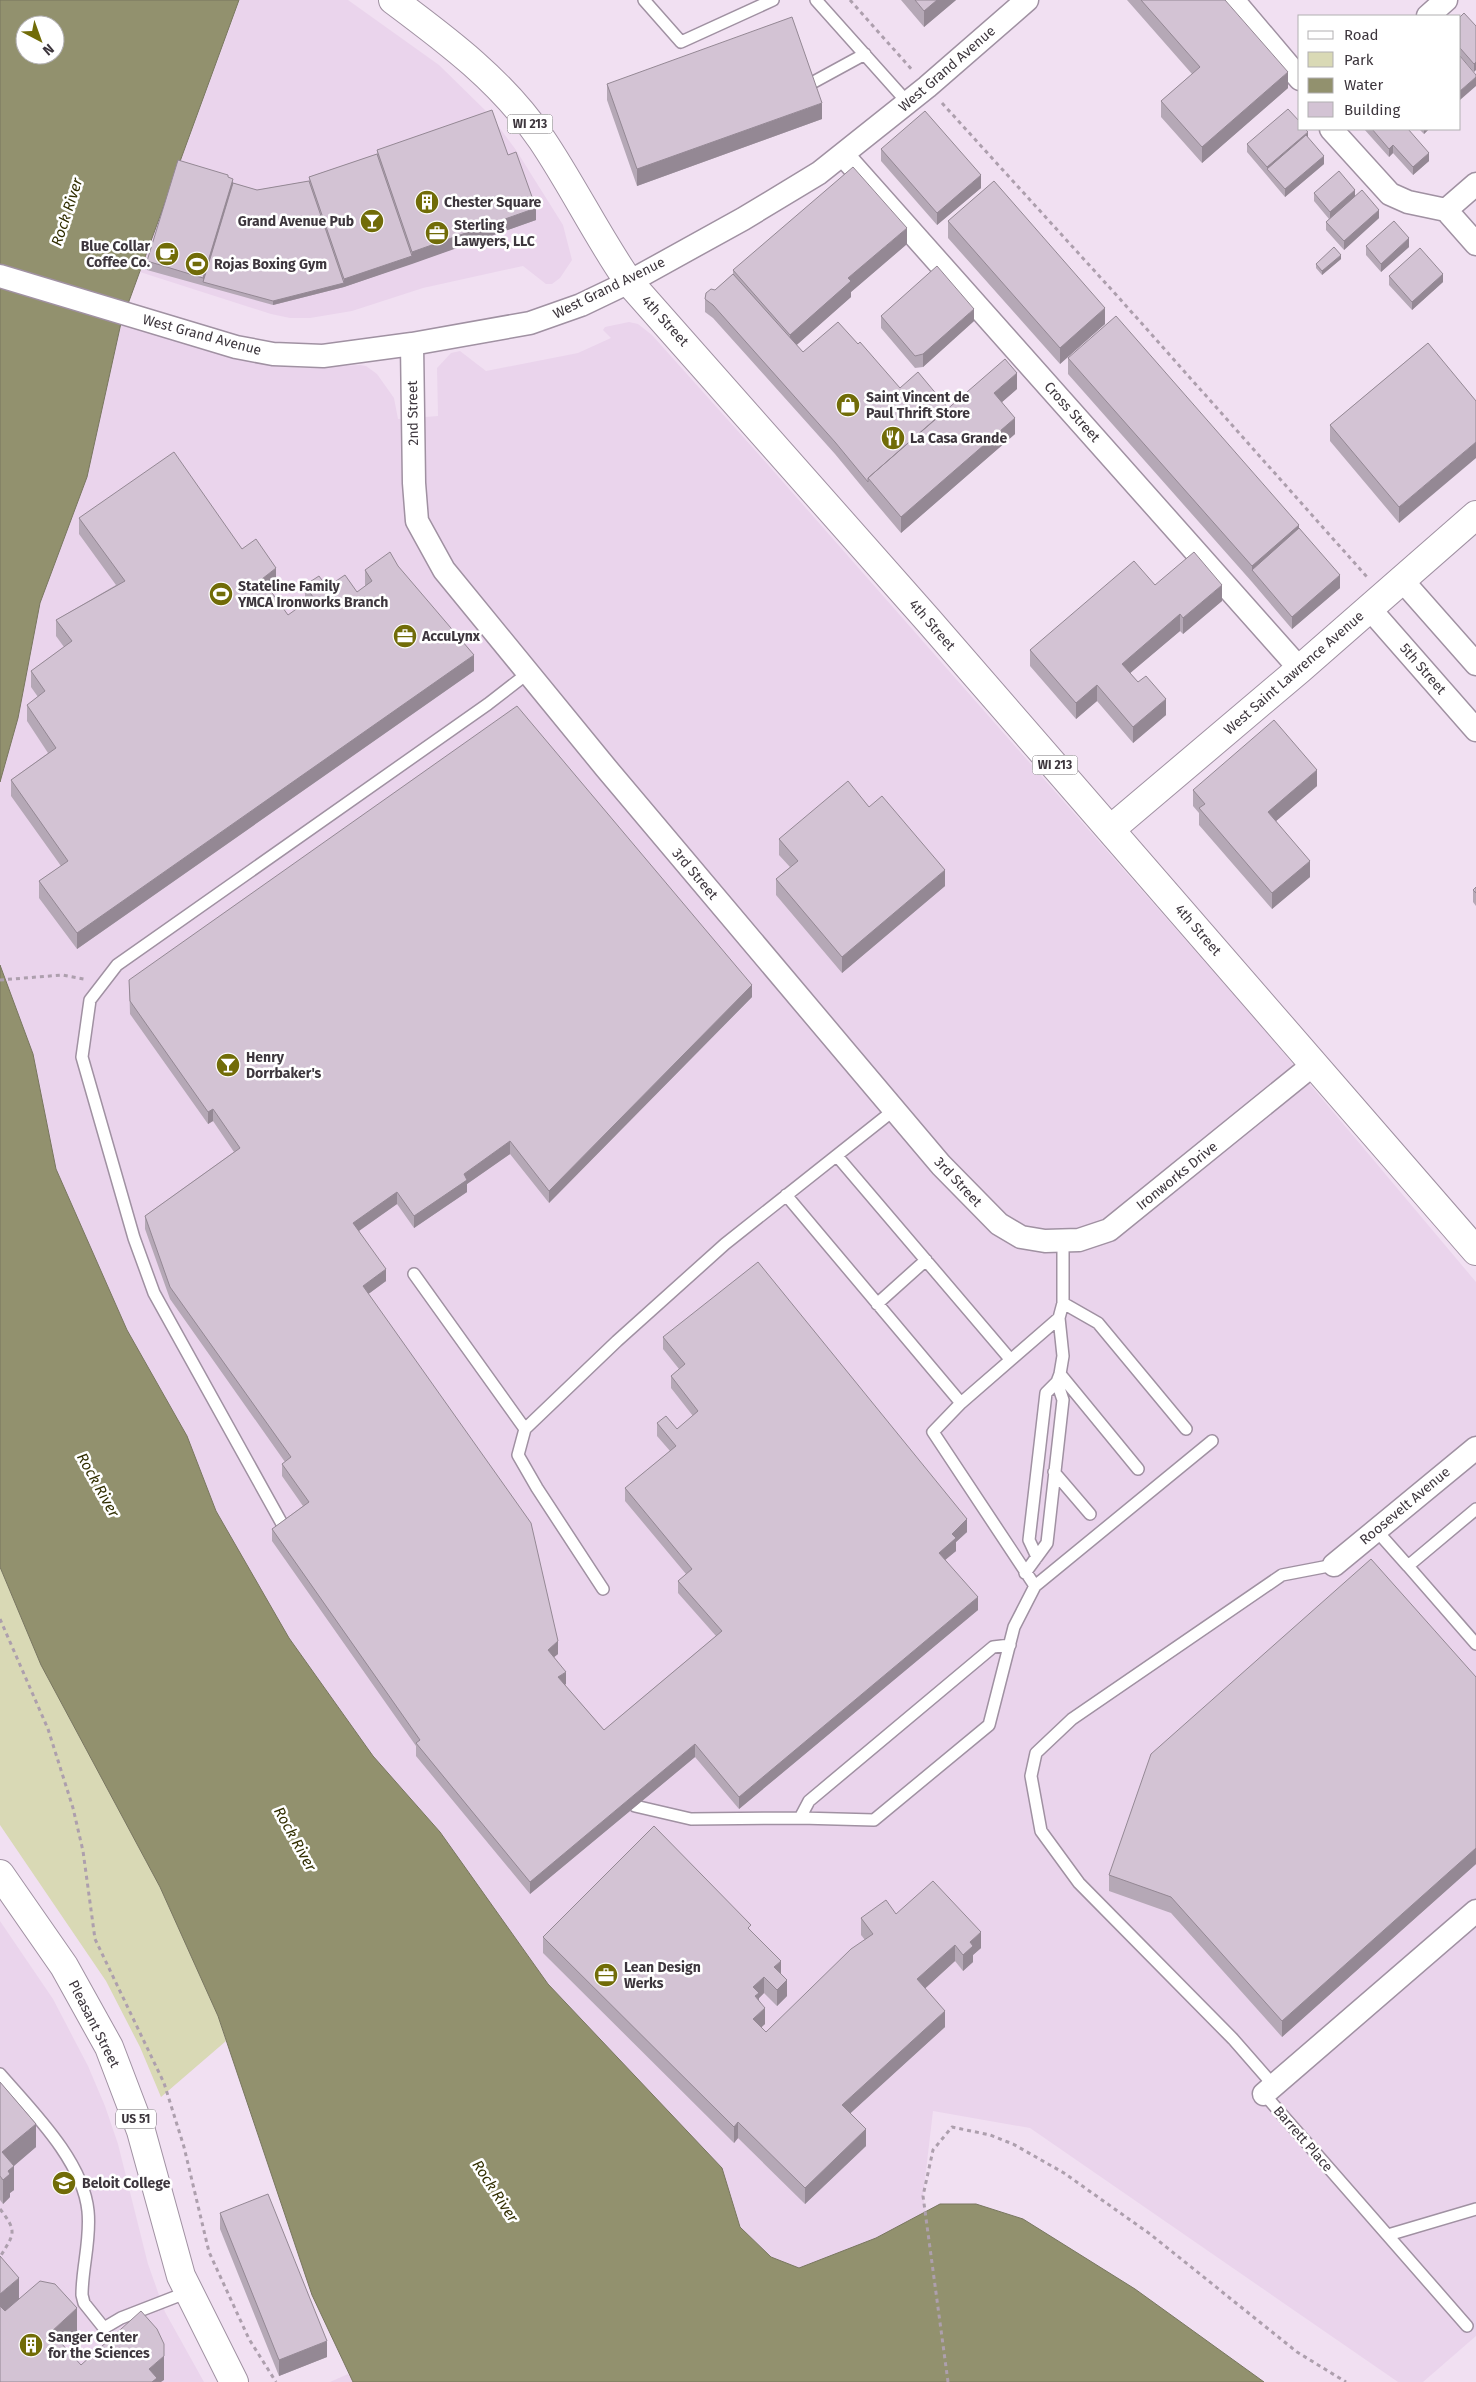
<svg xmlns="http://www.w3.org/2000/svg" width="1476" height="2382" viewBox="0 0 1476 2382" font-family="'Fira Sans',sans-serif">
<rect width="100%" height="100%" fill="#f1e0f2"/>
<path fill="#ead4ec" d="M240,0H348L439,65L490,115L516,150L563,225L572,260L560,278L552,284H546L523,266L423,288L352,311L310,318H290L271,314L140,272Z
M629,322L638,324L652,335L754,449L1261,1026L1476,1282V2336L1423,2382H1398L1030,2128L933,2111L923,2196L926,2212L876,2238L799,2268L771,2257L740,2226L735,2209L526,1967L531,1960L440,1832L373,1756L289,1638L216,1511L187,1436L127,1330L56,1169L33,1054L0,965V782L18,718L40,603L87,477L121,324L278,365L300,368L360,365L366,366L377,374L394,398L398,419L438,416L437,368L451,353L460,351L486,371L578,353L611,338L603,330L605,327Z
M0,1921L53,1999L88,2066L105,2106L118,2144L148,2264L165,2312L204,2382H0Z
M348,2374L353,2382H330Z"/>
<path fill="#d9d9b5" d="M0,1567L41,1665L160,1887L218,2016L226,2041L161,2097L140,2047L106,1981L0,1825Z"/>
<path fill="#92916e" stroke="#78765f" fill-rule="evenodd" d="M0,0H239L121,323L87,477L40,603L18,718L0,782ZM25,25H55V55H25Z
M0,965L33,1054L56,1169L127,1330L187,1436L216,1511L289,1638L373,1756L440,1832L548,1984L722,2168L740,2227L771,2257L799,2268L876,2238L940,2204H976L1023,2219L1135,2289L1264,2382H353L312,2295L218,2016L160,1887L41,1665L0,1567Z"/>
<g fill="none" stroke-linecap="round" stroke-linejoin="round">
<g stroke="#a091a2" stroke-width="14">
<path id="lane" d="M644,0L681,42L773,0
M816,0L908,103
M810,84L865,54
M837,1156L1010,1359
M786,1195L961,1403
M1063,1241V1303L1098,1323L1186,1429
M414,1274L525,1429
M877,1304L926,1260
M1060,1374L1138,1469
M1054,1472L1090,1514
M1476,1509L1408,1566L1476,1644
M1376,1530L1408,1566
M286,1531L154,1293L134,1238L82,1057L90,1000L117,965L488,704L528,673
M1037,1557L1029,1540L1046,1393L1057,1382L1060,1374L1063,1356L1059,1318L1063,1303
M1025,1573L1047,1543L1063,1400L1057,1382
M1035,1586L933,1432L961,1403L1059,1318
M603,1589L537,1488L518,1455L525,1429L617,1341L725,1244L894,1110
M1010,1645L993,1647L809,1801L800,1818L874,1820L989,1725L1014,1627L1035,1586L1212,1441
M635,1806L691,1819L800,1818
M0,2074C32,2111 83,2161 88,2211C91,2240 82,2267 82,2295L84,2303L104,2328L121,2318L188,2292
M1274,2086L1233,2039L1079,1883L1041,1831L1031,1776L1036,1753L1072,1719L1282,1575L1334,1565
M1264,2094L1467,2326
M1388,2235L1476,2209"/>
</g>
<g stroke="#a091a2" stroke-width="25">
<path id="street" d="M1233,0L1300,79
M1428,16L1446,0
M1331,129L1390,194L1408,202L1446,210L1476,244
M843,155L1300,669
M1446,210L1476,184
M0,276L236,347L273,354L323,356L412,344L530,323L581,305L629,282L743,219L819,173L927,87L1027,0
M412,344L414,483L417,521L444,570L606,768L848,1055L941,1165L999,1224L1021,1237L1045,1241L1079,1240L1109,1230L1314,1064
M1401,579L1476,664
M1369,608L1476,730
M1334,1565L1476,1448
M1264,2094L1476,1911"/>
</g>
<g stroke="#a091a2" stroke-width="30">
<path id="secondary" d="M1111,829L1300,669L1476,515"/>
</g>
<g stroke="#a091a2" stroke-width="30">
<path id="primary" d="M393,0C448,41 503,82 542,140C573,186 597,236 629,282L928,620L1476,1251
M0,1874L64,1966L109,2047L141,2131L181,2276L234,2382"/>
</g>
<path stroke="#ad9fad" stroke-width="3" stroke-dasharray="4 4" stroke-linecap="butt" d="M850,0L913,71
M942,103L1120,299L1367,577
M0,980L62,975L84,979
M0,1619L48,1729L73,1808L83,1851L95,1939L164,2083L184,2147L209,2252L249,2339L276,2382
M0,2209C18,2232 14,2234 0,2257
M948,2382L923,2196L933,2150L952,2127L990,2135L1013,2144L1064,2173L1150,2234L1297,2352L1346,2382"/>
<use href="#lane" stroke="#fff" stroke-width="11"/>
<use href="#street" stroke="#fff" stroke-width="22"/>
<use href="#secondary" stroke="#fff" stroke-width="28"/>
<use href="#primary" stroke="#fff" stroke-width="28"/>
</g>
<path fill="#b5a8b6" d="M901,0H956L924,27Z
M1127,0H1225L1288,88L1202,163L1161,117V101L1192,74Z
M1460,17L1476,26L1474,72L1460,56Z
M607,84L822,119L637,186L607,100Z
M1364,129H1408L1429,161L1413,175L1393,153L1389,157Z
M1419,129H1429L1424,134Z
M1308,138L1324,164L1285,197L1247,152V144Z
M881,149L981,188L937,225L881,161Z
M377,150L508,155L536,220L344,287L273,305L147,270V261L228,178L233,183L257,190L309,181V177L377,154Z
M1314,193L1355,197L1379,218L1344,250L1326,230V222L1329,219L1314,201Z
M948,221L1105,324L1060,364L948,238Z
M907,244L851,292V297L796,345L803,352L858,344L900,388L948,408L1017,389L1002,402L1015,434L901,533L868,494L835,454L713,318L705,312V299L715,290L733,274V270Z
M1366,246L1409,247L1381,272L1366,255Z
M1341,259L1322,275L1316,268V264Z
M1389,276L1443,282L1412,310L1389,285Z
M881,316L974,321L923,367L915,368L881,328Z
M1428,343L1399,523L1330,441V425Z
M1068,358L1299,528L1340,588L1292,629L1252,582L1068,374Z
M79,518L242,549L276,585L270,590L288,615L306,603L305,601V585L327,587L357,592L365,587V570L398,566L474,671L77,949L39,898V881L61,866L11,796V780L48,753L27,721V705L38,697L31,687V671L64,647L56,636V620L116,585L79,534Z
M1155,585L1222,601L1183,634L1180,631L1130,673L1166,715L1133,743L1097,701L1076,719L1030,666V650Z
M1317,786L1276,821L1310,877L1272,909L1199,825V813L1193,806V790Z
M779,839L945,886L842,973L776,895V879L790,867L779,855Z
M1476,887V906L1473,902V890Z
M129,980L752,997L549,1203L510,1154L467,1184V1192L414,1228L397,1204L359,1231L386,1281L368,1294L558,1654L554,1657L566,1684L565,1685L604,1730L716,1636L678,1593V1581L686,1574L625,1501V1488L670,1451L657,1436V1423L677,1429L693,1416L671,1388V1376L679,1369L663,1349V1337L967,1532L956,1542V1551L945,1560L978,1610L739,1809L695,1757L530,1894L416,1756V1746L272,1541V1529L303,1506L282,1476V1464L285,1462L170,1299L145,1229V1216L234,1152L213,1121L208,1124L130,1014Z
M1476,1677V1864L1282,2037L1171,1913L1109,1891V1875Z
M896,1914L981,1948L973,1955V1962L963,1971L955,1961L925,1988L945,2027L850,2113L866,2146L805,2204L738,2138L734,2143L543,1953V1937L751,1931L781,1973L787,1996L777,2006L764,1993L759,1998V2001L765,2024L761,2027L766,2032L865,1940L861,1935V1918Z
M0,2082L36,2147L14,2166V2190L10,2193V2197L3,2204L0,2200Z
M220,2213L327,2357L279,2376L220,2229Z"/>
<path fill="#948894" d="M937,0H956L924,27V11Z
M1476,62V70L1474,72V64Z
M1288,72V88L1202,163V147Z
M1476,77V86L1460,100V91Z
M822,103V119L637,186V169Z
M1424,129H1429L1424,134Z
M1308,132V140L1267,169V175V167Z
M1393,145V153L1389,157V149Z
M1429,153V161L1413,175V167Z
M1324,156V164L1285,197V189Z
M981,175V188L937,225V213Z
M233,179V187L203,282V278Z
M1355,190V198L1330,220V212Z
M536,208V220L412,264V252Z
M1379,210V218L1344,250V241Z
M907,228V244L851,292V297L790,351V335L848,278Z
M1409,238V247L1381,272V264Z
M1341,255V259L1322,275V271Z
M412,256V264L344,287L273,305V301L344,283V279Z
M1443,274V282L1412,310V302Z
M1105,308V324L1060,364V348Z
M974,309V321L923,367V354Z
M1017,373V389L994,409V393Z
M1015,418V434L901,533V517Z
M1476,442V458L1399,523V507Z
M1299,525V541L1252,570V566Z
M276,568V585L262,595V579Z
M1340,575V588L1292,629V617Z
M1222,585V601L1183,634V618Z
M1180,614V631L1122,680V664Z
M474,655V671L77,949V933Z
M1097,685V701L1076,719V703Z
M1166,699V715L1133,743V727Z
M1317,770V786L1268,828V812Z
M1310,861V877L1272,909V893Z
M945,870V886L842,973V957Z
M752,985V997L549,1203V1191Z
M213,1109V1121L208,1124V1112Z
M510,1141V1154L467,1184V1192L414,1228V1216L464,1174Z
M397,1192V1204L353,1235V1223Z
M386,1269V1281L363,1298V1286Z
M967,1519V1532L956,1542V1551L939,1565V1553L952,1534Z
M978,1597V1610L739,1809V1797Z
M558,1641V1654L548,1662V1650Z
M566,1672V1684L558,1689V1677Z
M695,1744V1757L530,1894V1882Z
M1476,1848V1864L1282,2037V2021Z
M981,1932V1948L973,1955V1962L963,1971V1955L970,1942Z
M955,1945V1961L917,1996V1979Z
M781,1961V1977L774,1967Z
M764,1977V1993L759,1998V2009L755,2013L753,1987Z
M787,1980V1996L777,2006V1990Z
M765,2008V2024L753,2035V2019Z
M945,2011V2027L842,2121V2105Z
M738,2122V2138L734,2143V2127Z
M36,2124V2147L2,2176V2152Z
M866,2129V2146L805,2204V2188Z
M14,2166V2190L10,2193V2197L3,2204V2180L8,2171Z
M19,2278V2301L0,2318V2294Z
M77,2308V2331L51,2355V2332Z
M327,2341V2357L279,2376V2360Z
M164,2356V2380L161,2382H149V2369Z"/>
<path fill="#d3c3d4" stroke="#948894" d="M915,0H937L924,11Z
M1141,0H1225L1288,72L1202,147L1161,101L1200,67Z
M1464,13L1476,26V62L1474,64L1460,48V17Z
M792,17L822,103L637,169L607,84Z
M1460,56L1476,75V77L1460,91Z
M1288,109L1300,122V129H1305L1308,132L1267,167L1247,144Z
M492,110L508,155L516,152L536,208L412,252L377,150Z
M925,111L981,175L937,213L881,149Z
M1372,129H1408L1429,153L1413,167L1393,145L1389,149Z
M1306,135L1324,156L1285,189L1267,169Z
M377,154L412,256L344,279L309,177Z
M178,160L228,175V177L233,179L203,278L147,261Z
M853,167L907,228L848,278L851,281L790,335L733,270Z
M1339,171L1355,190L1330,212L1314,193Z
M309,181L344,283L273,301L203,282L233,183L257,190Z
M994,181L1105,308L1060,348L948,221Z
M1362,190L1379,210L1344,241L1326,222Z
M1394,221L1409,238L1381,264L1366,246Z
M1334,247L1341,255L1322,271L1316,264Z
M1420,248L1443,274L1412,302L1389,276Z
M937,266L974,309L923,354L915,356L881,316Z
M733,274L803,352L838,322L858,344L860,342L900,388L918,372L948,408L868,478V482L835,442L713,305L705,299L706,293L711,289L715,290Z
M1116,316L1299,525L1252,566L1068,358Z
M1428,343L1476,401V442L1399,507L1330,425Z
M1005,359L1017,373L994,393L1015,418L901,517L868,478Z
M174,452L242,549L256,539L276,568L262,579L288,615L313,597L305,585L319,576L327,587L345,575L357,592L372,581L365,570L390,552L398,566L474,655L77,933L39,881L68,861L11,780L56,748L27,705L45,691L31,671L72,641L56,620L125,581L79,518Z
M1299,528L1340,575L1292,617L1252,570Z
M1194,552L1222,585L1183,618L1180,614L1122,664L1138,682L1146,676L1166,699L1133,727L1097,685L1076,703L1030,650L1134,561L1155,585Z
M517,706L752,985L549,1191L510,1141L464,1174L467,1180L414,1216L397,1192L353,1223L386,1269L363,1286L531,1523L558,1641L548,1650L566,1672L558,1677L604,1730L722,1631L678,1581L692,1569L625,1488L676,1446L657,1423L666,1416L677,1429L698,1411L671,1376L685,1364L663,1337L758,1262L967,1519L952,1534L956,1538L939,1553L978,1597L739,1797L695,1744L530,1882L416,1743L420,1740L272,1529L309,1502L282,1464L291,1457L170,1287L145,1216L240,1148L213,1109L208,1112L130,1001L129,980Z
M1274,720L1317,770L1268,812L1310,861L1272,893L1199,808L1205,804L1193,790Z
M848,781L869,807L882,796L945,870L842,957L776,879L798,861L779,839Z
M1476,887V893L1473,890Z
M1371,1559L1476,1677V1848L1282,2021L1171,1897L1109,1875L1151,1754Z
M654,1826L751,1925L748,1928L781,1961L774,1967L787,1980L777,1990L764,1977L753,1987L759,1993L755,1996L765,2008L753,2019L766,2032L851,1949L873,1934L861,1918L886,1900L896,1914L933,1881L981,1932L970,1942L973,1946L963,1955L955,1945L917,1979L945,2011L842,2105L866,2129L805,2188L738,2122L734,2127L543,1937Z
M0,2082L36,2124L2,2152L14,2166L8,2171L10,2174L3,2180L0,2176Z
M268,2194L327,2341L279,2360L220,2213Z
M0,2256L19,2278L0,2294Z
M40,2281L55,2284L77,2308L51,2332L81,2365L141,2311L157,2329L164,2344V2356L149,2369L157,2378L152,2382H0V2306L5,2311Z"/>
<defs>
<g id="building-disc" transform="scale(1.25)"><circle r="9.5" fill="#716c08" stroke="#fff"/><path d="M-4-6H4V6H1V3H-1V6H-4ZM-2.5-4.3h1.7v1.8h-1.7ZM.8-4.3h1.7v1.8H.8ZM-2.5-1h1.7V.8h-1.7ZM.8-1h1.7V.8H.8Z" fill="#fff"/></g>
<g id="bar-disc" transform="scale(1.25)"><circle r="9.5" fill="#716c08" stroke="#fff"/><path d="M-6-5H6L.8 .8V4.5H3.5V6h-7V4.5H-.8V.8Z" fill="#fff"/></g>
<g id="office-disc" transform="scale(1.25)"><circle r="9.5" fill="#716c08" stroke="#fff"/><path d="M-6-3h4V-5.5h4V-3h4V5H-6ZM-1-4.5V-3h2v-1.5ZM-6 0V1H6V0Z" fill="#fff"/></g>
<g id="cafe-disc" transform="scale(1.25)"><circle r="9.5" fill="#716c08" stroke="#fff"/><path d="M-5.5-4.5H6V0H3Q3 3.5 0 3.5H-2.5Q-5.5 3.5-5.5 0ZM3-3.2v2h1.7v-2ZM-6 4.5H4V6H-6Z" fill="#fff"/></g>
<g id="stadium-disc" transform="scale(1.25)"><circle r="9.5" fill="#716c08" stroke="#fff"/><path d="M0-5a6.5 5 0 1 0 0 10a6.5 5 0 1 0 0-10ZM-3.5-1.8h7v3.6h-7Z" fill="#fff"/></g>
<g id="shop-disc" transform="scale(1.25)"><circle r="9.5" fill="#716c08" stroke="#fff"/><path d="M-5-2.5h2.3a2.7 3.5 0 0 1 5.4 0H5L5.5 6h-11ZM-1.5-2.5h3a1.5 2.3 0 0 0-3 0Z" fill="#fff"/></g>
<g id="restaurant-disc" transform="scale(1.25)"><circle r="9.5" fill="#716c08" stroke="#fff"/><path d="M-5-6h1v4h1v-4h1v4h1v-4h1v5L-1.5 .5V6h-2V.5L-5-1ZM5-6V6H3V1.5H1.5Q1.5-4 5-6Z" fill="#fff"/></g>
<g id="university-disc" transform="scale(1.25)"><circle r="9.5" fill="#716c08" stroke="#fff"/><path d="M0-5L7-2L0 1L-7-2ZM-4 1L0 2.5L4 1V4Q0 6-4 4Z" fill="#fff"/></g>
</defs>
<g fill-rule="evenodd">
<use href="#building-disc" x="427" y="202"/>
<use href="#bar-disc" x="372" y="221"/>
<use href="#office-disc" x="437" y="233"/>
<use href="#cafe-disc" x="167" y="254"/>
<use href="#stadium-disc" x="197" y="264"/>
<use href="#shop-disc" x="848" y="405"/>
<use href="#restaurant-disc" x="893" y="438"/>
<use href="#stadium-disc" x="221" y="594"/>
<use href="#office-disc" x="405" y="636"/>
<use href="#bar-disc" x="228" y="1065"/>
<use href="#office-disc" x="606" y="1975"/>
<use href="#university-disc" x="64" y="2183"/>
<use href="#building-disc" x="31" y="2345"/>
</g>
<g text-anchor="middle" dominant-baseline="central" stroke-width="5" stroke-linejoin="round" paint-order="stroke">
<g fill="#fff" stroke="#777277" stroke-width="1">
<rect x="507.5" y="114.5" width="45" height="19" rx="4"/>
<rect x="1032.5" y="755.5" width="45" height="19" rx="4"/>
<rect x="116" y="2109.5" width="40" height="19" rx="4"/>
</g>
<g font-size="12" font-weight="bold" fill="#3d363d">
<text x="530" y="124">WI 213</text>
<text x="1055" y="765">WI 213</text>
<text x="136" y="2119">US 51</text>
</g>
<g font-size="14" fill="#3d363d" stroke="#fff">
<text transform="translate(947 69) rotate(-41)">West Grand Avenue</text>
<text transform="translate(609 288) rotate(-26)">West Grand Avenue</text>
<text transform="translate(665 321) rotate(48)">4th Street</text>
<text transform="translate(202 335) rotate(15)">West Grand Avenue</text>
<text transform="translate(1072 412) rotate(48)">Cross Street</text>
<text transform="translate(413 413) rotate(-91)">2nd Street</text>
<text transform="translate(932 625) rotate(49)">4th Street</text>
<text transform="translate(1423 669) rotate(49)">5th Street</text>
<text transform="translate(1294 673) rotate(-41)">West Saint Lawrence Avenue</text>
<text transform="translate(695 874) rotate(50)">3rd Street</text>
<text transform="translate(1198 930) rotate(49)">4th Street</text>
<text transform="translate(1177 1176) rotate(-39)">Ironworks Drive</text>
<text transform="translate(958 1182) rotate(47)">3rd Street</text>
<text transform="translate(1405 1506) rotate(-40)">Roosevelt Avenue</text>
<text transform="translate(94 2024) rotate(63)">Pleasant Street</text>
<text transform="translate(1303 2139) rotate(49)">Barrett Place</text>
</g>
<g font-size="14" font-weight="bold" fill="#3d363d" stroke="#fff" text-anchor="start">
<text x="444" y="202">Chester Square</text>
<text x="354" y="221" text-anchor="end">Grand Avenue Pub</text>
<text x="454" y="225">Sterling<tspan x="454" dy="16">Lawyers, LLC</tspan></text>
<text x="150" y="246" text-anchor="end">Blue Collar<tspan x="150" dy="16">Coffee Co.</tspan></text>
<text x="214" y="264">Rojas Boxing Gym</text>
<text x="866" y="397">Saint Vincent de<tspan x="866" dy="16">Paul Thrift Store</tspan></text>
<text x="910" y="438">La Casa Grande</text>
<text x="238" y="586">Stateline Family<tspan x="238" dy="16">YMCA Ironworks Branch</tspan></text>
<text x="422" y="636">AccuLynx</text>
<text x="246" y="1057">Henry<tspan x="246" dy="16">Dorrbaker's</tspan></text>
<text x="624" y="1967">Lean Design<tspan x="624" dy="16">Werks</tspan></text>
<text x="82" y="2183">Beloit College</text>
<text x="48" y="2337">Sanger Center<tspan x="48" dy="16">for the Sciences</tspan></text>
</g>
<g font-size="15" font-style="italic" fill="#312e00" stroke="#fff">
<text transform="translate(67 212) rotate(-72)">Rock River</text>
<text transform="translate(98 1485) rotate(61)">Rock River</text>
<text transform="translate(295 1839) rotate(61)">Rock River</text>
<text transform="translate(495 2191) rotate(57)">Rock River</text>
</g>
</g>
<rect x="1298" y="15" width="162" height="115" fill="#ffffff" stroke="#b1afb1"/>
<rect x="1308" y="31" width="25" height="8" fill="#ffffff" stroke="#b1afb1"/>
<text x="1344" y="40" font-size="15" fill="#3d363d">Road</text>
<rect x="1308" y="52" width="25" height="15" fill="#d9d9b5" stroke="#b1afb1"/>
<text x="1344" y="65" font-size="15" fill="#3d363d">Park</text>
<rect x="1308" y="78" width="25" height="15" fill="#92916e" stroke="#b1afb1"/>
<text x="1344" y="90" font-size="15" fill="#3d363d">Water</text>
<rect x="1308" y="102" width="25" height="15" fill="#d3c3d4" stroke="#b1afb1"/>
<text x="1344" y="115" font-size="15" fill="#3d363d">Building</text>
<g transform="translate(40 40) rotate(139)"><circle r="24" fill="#ffffff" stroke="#b1afb1"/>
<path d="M0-4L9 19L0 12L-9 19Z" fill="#716c08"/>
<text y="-8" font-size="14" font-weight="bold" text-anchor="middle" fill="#3d363d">N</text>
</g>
</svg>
